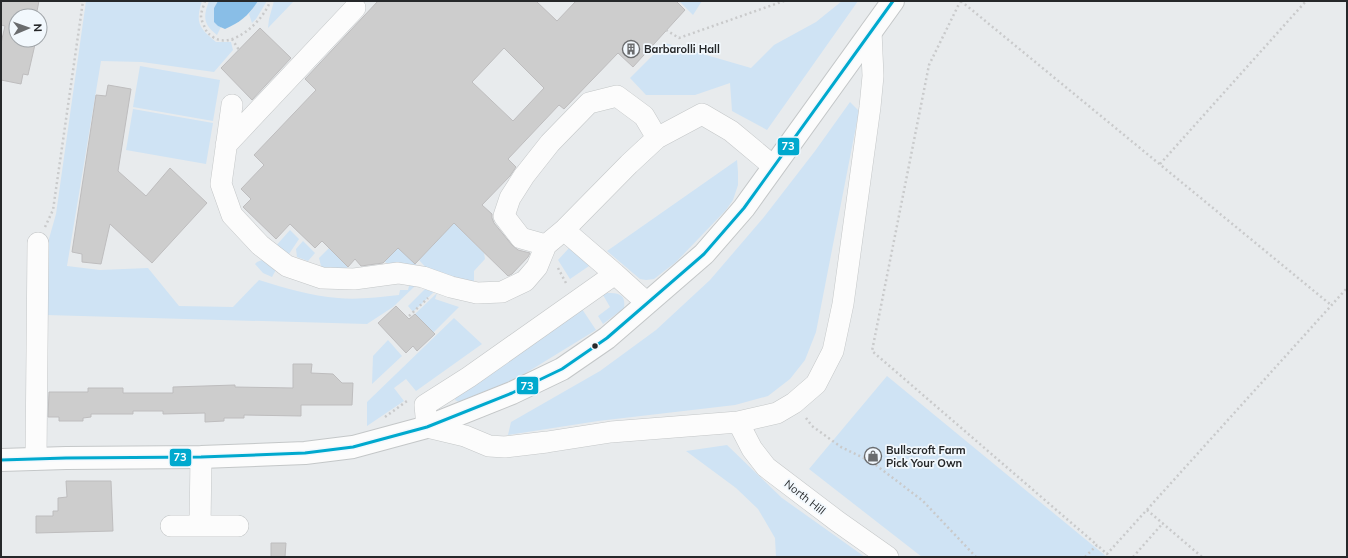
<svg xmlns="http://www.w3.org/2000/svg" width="1348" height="558" viewBox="0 0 1348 558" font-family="Mulish,sans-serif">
<rect width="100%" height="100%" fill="#e8ebed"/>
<path fill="#cfe3f4" d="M86,1H202C195,23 199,28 216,42H231L233,50L214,72L142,62L101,61L67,266L100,270L148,268L179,306L233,307L259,280C285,288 311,296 338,298C358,300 379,297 399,295L400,290H408L411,278L415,286L393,307L367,324L46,315L43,260L56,214Z
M209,1H218L214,8L218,26L221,27L217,35C203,24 203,17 209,1Z
M258,1H267L256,19L252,23L249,14Z
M274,1H294L268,28L269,19Z
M679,1H702L693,15Z
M842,1H858L767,130L732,111L730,83L695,95H646L630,78L665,43L751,68L774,45L816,22Z
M140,66L220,80L213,121L133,107Z
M850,102L859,111L816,332L805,360L790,379L768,396L735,405L598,421L508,435L511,422L600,371L656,330L710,280L764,217L815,151Z
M133,109L213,123L206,164L126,150Z
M737,160L738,172V185L733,200L726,210L676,262L654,279L646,280L640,279L607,251Z
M454,223L484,253L485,259L474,271V286L428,270L419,260Z
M290,230L299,239L287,257L274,248Z
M303,241L315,253L308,261L297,257L296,249Z
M330,247V249L348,267L341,273L322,270L319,258Z
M398,247L421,269L392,267L384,261Z
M569,248H572L592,264L570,279L558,260Z
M262,260H266L278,266L272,277L263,273L255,264L257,262Z
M427,287L436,290L413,312L408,306Z
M437,293L435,299L459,307L433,333L415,314Z
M607,293C619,293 626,294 624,308L603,324L598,316L610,307L603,295Z
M582,309L596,330L521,376L464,402H459L455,400L456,396Z
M454,318L482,344L416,391L406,379L394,388L404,401L367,426V402Z
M388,340L402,356L372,384L373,356Z
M887,376L1107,557H922L809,469Z
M727,445L782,498L865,557H776L775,538L758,509L736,488L686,451Z"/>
<path fill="#89bee7" d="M218,1H258C249,15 241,22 225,29L218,26L214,22V8Z"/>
<path fill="#cdcdcd" stroke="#bebdbe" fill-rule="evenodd" d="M1,1H39L36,16H16V40H36L28,75L23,74L21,84L1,80V43L5,26L1,25Z
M378,1H536L557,21L576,1H676L685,10L633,67L618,53L564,109L559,105L508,159L516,167L510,176L482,205L492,214V218L494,223L512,245L518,250L530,253L528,257L512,274L508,276L454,223L415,264L398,248L383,263L361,266L355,259L348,267L322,241L315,248L290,224L276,239L243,207L251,199L241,189L264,165L254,155L316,90L305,79ZM504,48L544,88L513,121L472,82Z
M260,28L291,58L252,100L221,68Z
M108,85L131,89L118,171L146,196L170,168L207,203L152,263L110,224L101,264L82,262V254L72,252L96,95L106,96Z
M396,306L409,319L415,314L435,334L417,351L413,346L406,353L378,323Z
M293,364H312L311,373L333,374L342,383H353L352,405H301V416L244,415V418H224V421L205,422V413L163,414V411H133V414H91V417L83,418V421H59V417H48L49,392H88V388H123V393H173V387L235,385V387L293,388Z
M66,481H111L113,531L36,533V516H53V511H58V498L67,497Z
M271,543H286L285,557H271Z"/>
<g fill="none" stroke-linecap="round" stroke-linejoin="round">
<g stroke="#c4c7c8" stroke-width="22">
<path id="minor" d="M232,105L221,184L232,215L260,245L287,266L322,278L354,279L398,273L423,277L451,287L477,293L502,292L525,281L537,267L546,245L564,230L629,164L657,138L702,114L731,131L773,166
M226,145L355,8
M564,230L615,274
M546,245L521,238L504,216L510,198L524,176L550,143L589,103L617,96L644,116L657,138
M647,303L615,274L469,377L425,405L427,427L465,436L489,446L505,447L547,442L611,432L738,422L777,413L794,403L816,384L833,351L843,304L870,107L873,76L871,31
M738,422L752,449L766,467L837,521L888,557
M36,459L38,243
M171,526H238
M200,526L201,457"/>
</g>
<g stroke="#c4c7c8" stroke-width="24">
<path id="major" d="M1,460L66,458L201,457L305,453L353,447L427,427L512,393L562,369L607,338L704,254L744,208L893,1"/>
</g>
<path stroke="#c9cacb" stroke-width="2.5" stroke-dasharray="2 3" stroke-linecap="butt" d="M205,1C204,5 201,12 201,16C201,20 204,25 205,28C207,33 209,34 213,37C232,51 265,19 270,1
M961,1L958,6L929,65L872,351L1097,545
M961,1L1331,305
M666,30L679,38L784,1
M232,39L239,50
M1160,164L1306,1
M45,227L53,210L83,1
M558,268L567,285
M409,316L428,298
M385,417L407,401
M806,418L812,426L841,447L872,462L923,501L976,557
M1147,510L1202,557
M1085,557L1097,545L1107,554L1347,288
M1133,557L1163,523"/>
<use href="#minor" stroke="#fcfcfc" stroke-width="21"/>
<use href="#major" stroke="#fcfcfc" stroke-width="22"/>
<g stroke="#f2f8fd" stroke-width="6">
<path id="bus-1" d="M1,460L66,458L201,457L305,453L353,447L427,427L512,393L562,369L607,338L704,254L744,208L893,1"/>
</g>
<use href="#bus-1" stroke="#00a9ce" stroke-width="3"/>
</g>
<defs>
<g id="building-ring" transform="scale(0.9)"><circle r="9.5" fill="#f2f8fd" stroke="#6a6c6e" stroke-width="1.5"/><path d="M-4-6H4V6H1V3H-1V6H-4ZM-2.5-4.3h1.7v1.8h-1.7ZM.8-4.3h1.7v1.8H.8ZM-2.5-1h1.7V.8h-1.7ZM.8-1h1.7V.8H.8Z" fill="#6a6c6e"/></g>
<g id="shop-ring" transform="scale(0.9)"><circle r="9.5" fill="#f2f8fd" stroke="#6a6c6e" stroke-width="1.5"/><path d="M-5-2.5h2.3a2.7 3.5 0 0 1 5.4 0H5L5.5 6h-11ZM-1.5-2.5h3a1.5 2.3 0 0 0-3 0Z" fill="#6a6c6e"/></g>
</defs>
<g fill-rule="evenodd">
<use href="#building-ring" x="631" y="49"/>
<use href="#shop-ring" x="873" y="456"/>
</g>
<circle fill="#26282a" stroke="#f2f8fd" stroke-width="1.5" cx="595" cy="346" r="3.5"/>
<g text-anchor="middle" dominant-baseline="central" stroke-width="3.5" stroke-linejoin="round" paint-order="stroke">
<g font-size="11" font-weight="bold" fill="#26282a" stroke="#f2f8fd" text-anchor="start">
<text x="644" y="49">Barbarolli Hall</text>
<text x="886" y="450">Bullscroft Farm<tspan x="886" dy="13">Pick Your Own</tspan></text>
</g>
<g font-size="11" fill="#26282a" stroke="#f2f8fd">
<text transform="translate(805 497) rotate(38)">North Hill</text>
</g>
</g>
<g stroke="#f2f8fd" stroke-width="1.5">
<rect x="777" y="137" width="23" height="19" rx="4" fill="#00a9ce"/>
<rect x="516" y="376" width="23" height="19" rx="4" fill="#00a9ce"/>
<rect x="169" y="448" width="23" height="19" rx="4" fill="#00a9ce"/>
</g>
<g font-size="11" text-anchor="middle" font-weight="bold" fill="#fff">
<text x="788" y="150">73</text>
<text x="527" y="390">73</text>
<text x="180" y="461">73</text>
</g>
<rect width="1348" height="558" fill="none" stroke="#26282a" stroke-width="4"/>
<g transform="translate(28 28) rotate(88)"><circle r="19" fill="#f2f8fd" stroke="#a0a5a9"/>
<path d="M0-3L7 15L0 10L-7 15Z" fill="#6a6c6e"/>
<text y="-6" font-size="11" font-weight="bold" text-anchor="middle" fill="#26282a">N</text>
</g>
</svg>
